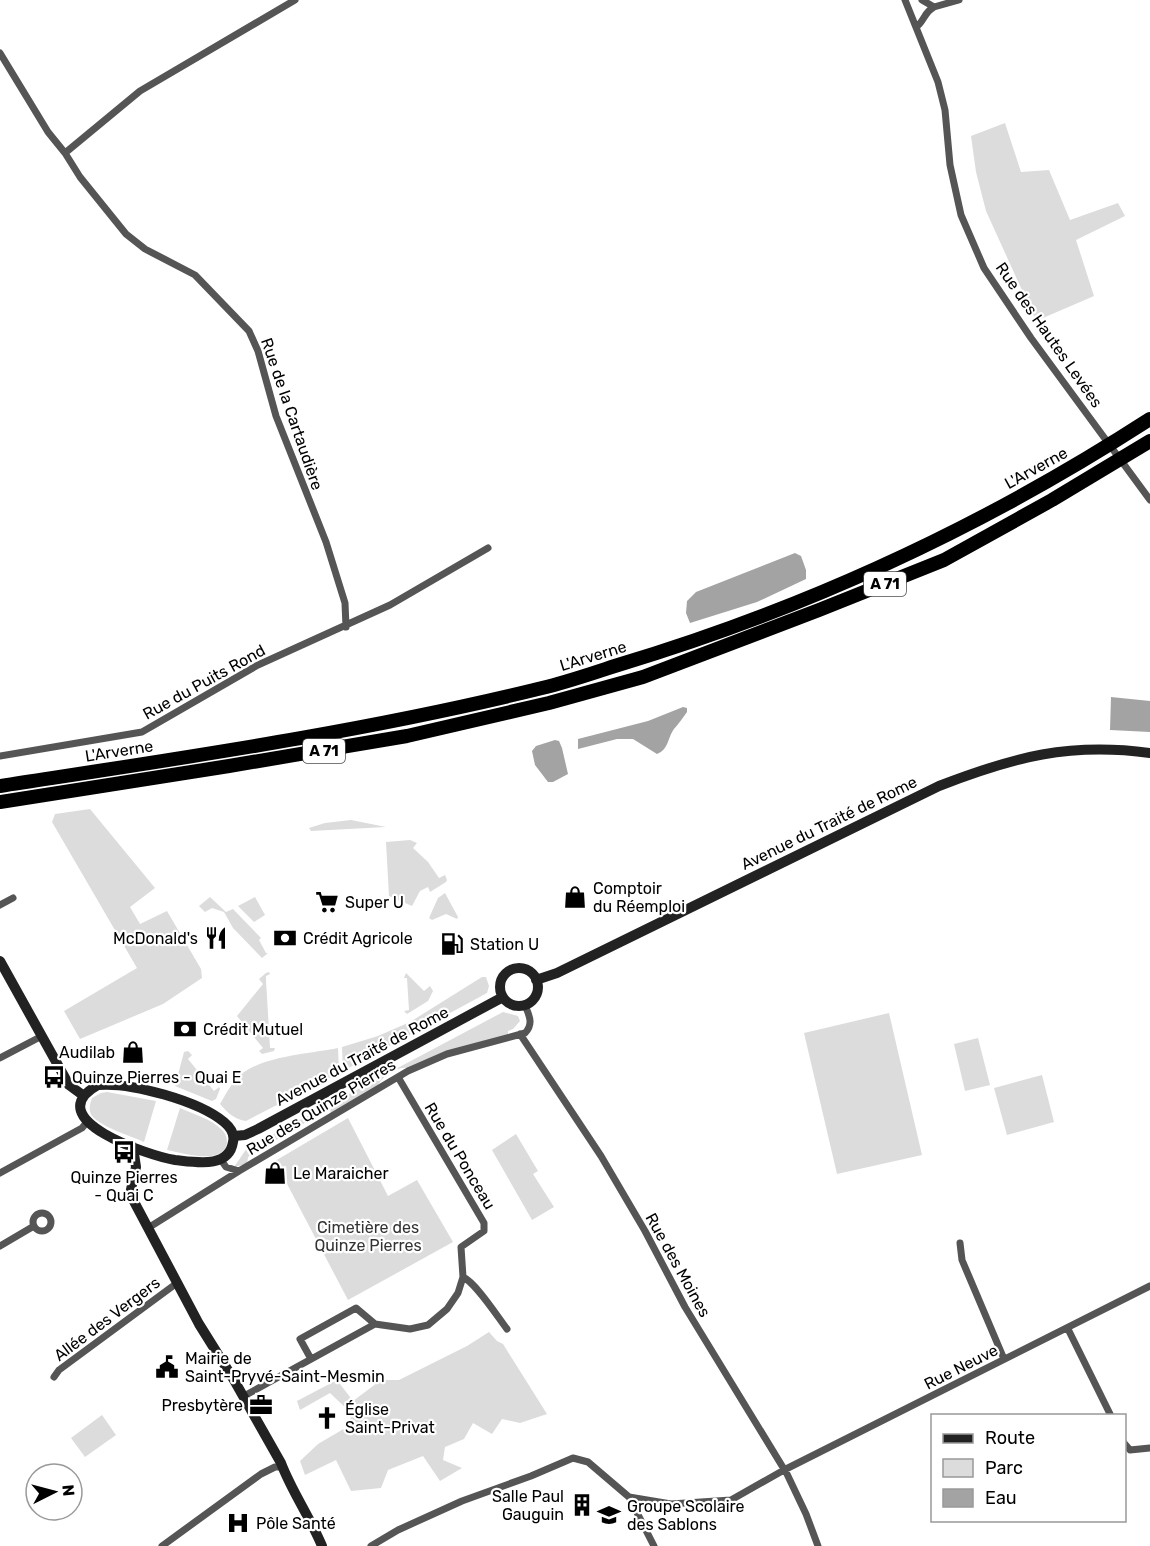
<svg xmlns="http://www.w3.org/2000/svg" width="1150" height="1546" viewBox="0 0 1150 1546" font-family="Rubik,sans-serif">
<rect width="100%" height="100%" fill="#fff"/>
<path fill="#dcdcdc" d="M1005,123L1021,172L1049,170L1070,220L1118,203L1125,216L1076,240L1094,296L1036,321L986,211L976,172L971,136Z
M90,809L155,888L130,907L140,924L167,911L201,969L202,978L163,1004L80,1039L64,1011L137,968L52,822L55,814Z
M351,820L386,827L311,831L309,828L325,823Z
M410,840L417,843L413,848L428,862L439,878L445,875L447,880L446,882L430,892L428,887L420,891L412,906L389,896L386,842Z
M445,893L458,917L457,919L446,914L432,920L429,918L438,898Z
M210,897L226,912L233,909L261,938L259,940L266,953H268L262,958L233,928L224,912L212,908L205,912L199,906Z
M255,897L265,915L254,922L238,906Z
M269,972L270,974L266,976V980L270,1048H275L274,1051L262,1054L259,1051L263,1048L237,1016L263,984L259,979L266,973Z
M406,973L424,991L430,986L433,991L428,1001L407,1014L404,1011L409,1010L407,978H404Z
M482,977H486L489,986L487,993L343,1071L342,1047L378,1036L410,1022Z
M503,1012L518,1016L520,1021L513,1029L508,1031V1035L408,1068C397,1066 383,1076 378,1085L330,1114L331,1107L248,1157L247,1164L234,1167L247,1148Z
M889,1013L922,1155L837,1174L804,1033Z
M978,1038L990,1085L965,1091L954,1044Z
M338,1048L339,1073L246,1121C235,1120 227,1112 220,1104C226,1094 231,1084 239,1076C261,1056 309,1054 338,1048Z
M188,1051L192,1055L188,1059L214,1091L219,1087L220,1089L216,1099L212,1101L175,1086L184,1052Z
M1042,1075L1054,1122L1007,1135L994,1088Z
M107,1092L156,1101L144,1142C131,1136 101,1127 92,1116C88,1110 90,1104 92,1098L101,1093Z
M180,1108C193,1114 212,1119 222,1130C225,1133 227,1137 227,1143C223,1166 183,1153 167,1150Z
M348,1118L388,1196L417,1180L453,1242L348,1300L275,1161Z
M516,1134L538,1171L533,1174L554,1207L532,1220L492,1150Z
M489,1332L497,1341L503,1344L547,1414L520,1423L502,1419L492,1434L473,1423L464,1439L445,1447L443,1460L462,1468L440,1481L423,1456L388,1470L381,1488L351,1491L336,1460L305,1475L300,1461L318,1444L352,1424L349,1411L330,1393L300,1410L297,1401L337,1380L353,1401L381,1380H399L467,1346Z
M102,1415L116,1435L85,1457L71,1438Z"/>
<path fill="#a3a3a3" d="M795,553L801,556L806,570V579L757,602L690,623L686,613L687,601L696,592Z
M1111,697L1150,701V732L1110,730Z
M683,707L687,708V712C683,718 679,723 674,729C667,739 669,749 657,754L633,739H617L578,749V739L648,721Z
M555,740L559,741L562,748L568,774L553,782H548L535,765L532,751L536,746Z"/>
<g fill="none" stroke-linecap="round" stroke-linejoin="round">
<path stroke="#555" stroke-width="7" d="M905,0L938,82L945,110L950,165L961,215L984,268L1031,338L1150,500
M922,0L934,7L959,0
M916,27C924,22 924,12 934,7
M0,53L48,132L65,153L80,177L126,234L145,249L195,275L249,331L258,351L276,416L326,542L345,603L346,627
M65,153L140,91L295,0
M0,756L142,732L258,665L390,605L488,548
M0,905L13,898
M520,1034L601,1156L645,1231L685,1307L787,1474L806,1514L818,1546
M0,1058L42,1036
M221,1160L226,1167L239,1171
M0,1173L82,1128L87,1122
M33 1222a9 9 0 1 1 18 0a9 9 0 1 1-18 0Z
M148,1228L239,1171L408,1071L447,1054L525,1033C534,1024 529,1015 525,1005
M960,1243L962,1260L1004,1359
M0,1246L34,1226
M463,1277C476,1283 497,1316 507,1329
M1068,1329L1111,1416
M311,1359L300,1339L356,1308L375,1324L410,1329L428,1325L447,1309L458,1293L463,1277L461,1247L484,1231V1223L398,1077
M54,1377L59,1370L177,1283
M244,1396L375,1324
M1124,1443L1130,1450L1150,1448
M629,1497L654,1546
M162,1546L261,1474L275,1467H283
M371,1546L398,1530L462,1501L531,1476L573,1458L588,1462L629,1497L671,1504L731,1500L784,1470L1150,1286"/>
<path stroke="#222" stroke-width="10" d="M0,961L69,1085L84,1096
M500 987a19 19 0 1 1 38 0a19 19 0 1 1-38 0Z
M536,980L557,973L939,786C1014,757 1069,742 1150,753
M98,1085C131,1082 199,1101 224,1122C230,1127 235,1134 233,1142C229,1169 195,1162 175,1160C150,1156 37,1119 98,1085Z
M234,1136L245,1135L258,1129L503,997
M133,1147L136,1167L130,1194L199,1324L234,1380L281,1463C292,1492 310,1517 322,1546"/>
<path stroke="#000" stroke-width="14" d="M0,786C182,758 364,732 542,688C568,682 593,673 618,665C805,609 986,525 1150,419
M0,802L229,766L407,736L549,703L643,677L819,610L944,560L1052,500L1150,441"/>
</g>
<defs>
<g id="shop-bare" transform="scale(1.8)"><path d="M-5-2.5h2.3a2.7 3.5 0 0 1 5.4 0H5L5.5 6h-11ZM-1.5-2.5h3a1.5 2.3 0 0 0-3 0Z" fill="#000" stroke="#fff" stroke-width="2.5" paint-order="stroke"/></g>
<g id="supermarket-bare" transform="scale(1.8)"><path d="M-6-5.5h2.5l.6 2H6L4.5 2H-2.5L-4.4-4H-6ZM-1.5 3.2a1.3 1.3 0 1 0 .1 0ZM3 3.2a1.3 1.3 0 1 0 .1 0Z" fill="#000" stroke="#fff" stroke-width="2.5" paint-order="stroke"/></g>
<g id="restaurant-bare" transform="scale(1.8)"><path d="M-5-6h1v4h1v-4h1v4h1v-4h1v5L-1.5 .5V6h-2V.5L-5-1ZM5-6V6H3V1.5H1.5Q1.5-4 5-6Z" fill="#000" stroke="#fff" stroke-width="2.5" paint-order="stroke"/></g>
<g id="bank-bare" transform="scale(1.8)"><path d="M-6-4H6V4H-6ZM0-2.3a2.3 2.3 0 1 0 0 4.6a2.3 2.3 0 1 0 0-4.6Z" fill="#000" stroke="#fff" stroke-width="2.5" paint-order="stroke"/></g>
<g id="fuel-bare" transform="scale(1.8)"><path d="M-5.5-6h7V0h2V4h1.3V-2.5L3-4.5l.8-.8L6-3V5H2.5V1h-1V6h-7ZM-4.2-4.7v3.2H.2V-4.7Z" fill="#000" stroke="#fff" stroke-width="2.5" paint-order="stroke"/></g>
<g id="bus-bare" transform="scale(1.8)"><path d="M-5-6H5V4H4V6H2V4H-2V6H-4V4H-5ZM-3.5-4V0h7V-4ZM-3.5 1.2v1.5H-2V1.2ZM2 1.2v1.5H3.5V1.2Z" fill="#000" stroke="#fff" stroke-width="2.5" paint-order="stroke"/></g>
<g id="civic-bare" transform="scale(1.8)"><path d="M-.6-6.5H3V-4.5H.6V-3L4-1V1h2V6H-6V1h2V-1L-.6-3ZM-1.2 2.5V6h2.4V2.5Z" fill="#000" stroke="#fff" stroke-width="2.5" paint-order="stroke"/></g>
<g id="office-bare" transform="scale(1.8)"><path d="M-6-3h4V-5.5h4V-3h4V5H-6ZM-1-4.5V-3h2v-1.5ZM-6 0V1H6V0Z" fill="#000" stroke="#fff" stroke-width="2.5" paint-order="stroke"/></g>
<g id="church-bare" transform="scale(1.8)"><path d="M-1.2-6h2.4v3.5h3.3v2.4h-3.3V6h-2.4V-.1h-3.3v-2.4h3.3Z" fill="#000" stroke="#fff" stroke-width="2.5" paint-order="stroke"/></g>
<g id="building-bare" transform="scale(1.8)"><path d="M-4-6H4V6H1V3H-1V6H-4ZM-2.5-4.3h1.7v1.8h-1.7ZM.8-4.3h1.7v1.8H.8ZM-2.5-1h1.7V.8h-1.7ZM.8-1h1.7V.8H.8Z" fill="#000" stroke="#fff" stroke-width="2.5" paint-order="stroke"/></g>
<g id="school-bare" transform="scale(1.8)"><path d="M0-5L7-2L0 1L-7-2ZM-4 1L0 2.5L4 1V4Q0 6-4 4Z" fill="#000" stroke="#fff" stroke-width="2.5" paint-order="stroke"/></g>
<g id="hospital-bare" transform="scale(1.8)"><path d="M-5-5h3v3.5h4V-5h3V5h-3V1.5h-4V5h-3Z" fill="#000" stroke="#fff" stroke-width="2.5" paint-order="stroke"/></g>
</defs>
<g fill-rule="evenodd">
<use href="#shop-bare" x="575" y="897"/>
<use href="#supermarket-bare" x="327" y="902"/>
<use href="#restaurant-bare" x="216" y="938"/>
<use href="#bank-bare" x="285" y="938"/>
<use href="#fuel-bare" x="452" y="944"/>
<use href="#bank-bare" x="185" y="1029"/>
<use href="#shop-bare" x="133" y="1052"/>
<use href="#bus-bare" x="54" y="1077"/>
<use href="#bus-bare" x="124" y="1152"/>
<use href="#shop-bare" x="275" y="1173"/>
<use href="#civic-bare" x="167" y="1367"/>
<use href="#office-bare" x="261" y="1405"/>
<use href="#church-bare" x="327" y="1418"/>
<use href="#building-bare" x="582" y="1505"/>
<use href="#school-bare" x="609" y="1515"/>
<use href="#hospital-bare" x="238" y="1523"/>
</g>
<g text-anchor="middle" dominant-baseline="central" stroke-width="4.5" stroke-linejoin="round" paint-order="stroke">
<g fill="#fff" stroke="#4c4c4c" stroke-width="1.5">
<rect x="864" y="572" width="42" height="24" rx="4.5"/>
<rect x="303" y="739" width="42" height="24" rx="4.5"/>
</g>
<g font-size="15" font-weight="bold" fill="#000">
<text x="885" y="584">A 71</text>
<text x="324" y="751">A 71</text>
</g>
<g font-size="16" fill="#000" stroke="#fff">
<text transform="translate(1049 335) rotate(55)">Rue des Hautes Levées</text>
<text transform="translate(292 414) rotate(71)">Rue de la Cartaudière</text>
<text transform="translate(1036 468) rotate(-29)">L'Arverne</text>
<text transform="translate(593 656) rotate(-17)">L'Arverne</text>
<text transform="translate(204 682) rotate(-29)">Rue du Puits Rond</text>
<text transform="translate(119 751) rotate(-9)">L'Arverne</text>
<text transform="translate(829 823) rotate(-26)">Avenue du Traité de Rome</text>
<text transform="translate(362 1056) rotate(-28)">Avenue du Traité de Rome</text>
<text transform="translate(321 1107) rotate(-31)">Rue des Quinze Pierres</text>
<text transform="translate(460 1156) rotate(59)">Rue du Ponceau</text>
<text transform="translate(678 1265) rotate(61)">Rue des Moines</text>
<text transform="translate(107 1319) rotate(-37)">Allée des Vergers</text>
<text transform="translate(961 1367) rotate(-27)">Rue Neuve</text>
</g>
<g font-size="16" fill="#000" stroke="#fff" text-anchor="start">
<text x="593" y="888">Comptoir<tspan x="593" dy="18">du Réemploi</tspan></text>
<text x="345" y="902">Super U</text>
<text x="198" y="938" text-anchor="end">McDonald's</text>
<text x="303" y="938">Crédit Agricole</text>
<text x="470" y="944">Station U</text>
<text x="203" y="1029">Crédit Mutuel</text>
<text x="115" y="1052" text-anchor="end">Audilab</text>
<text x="72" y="1077">Quinze Pierres - Quai E</text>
<text x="293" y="1173">Le Maraicher</text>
<text x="124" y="1177" text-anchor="middle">Quinze Pierres<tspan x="124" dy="18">- Quai C</tspan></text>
<text x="185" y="1358">Mairie de<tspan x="185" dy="18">Saint-Pryvé-Saint-Mesmin</tspan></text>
<text x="243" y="1405" text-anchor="end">Presbytère</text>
<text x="345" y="1409">Église<tspan x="345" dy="18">Saint-Privat</tspan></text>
<text x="564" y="1496" text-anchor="end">Salle Paul<tspan x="564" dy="18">Gauguin</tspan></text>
<text x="627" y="1506">Groupe Scolaire<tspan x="627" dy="18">des Sablons</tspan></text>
<text x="256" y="1523">Pôle Santé</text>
</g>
<g font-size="16" fill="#333" stroke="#fff">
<text x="368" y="1227">Cimetière des<tspan x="368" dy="18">Quinze Pierres</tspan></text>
</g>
</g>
<rect x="931" y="1414" width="195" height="108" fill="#ffffff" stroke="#999999" stroke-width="1.5"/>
<rect x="943" y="1434" width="30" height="9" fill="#222222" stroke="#999999" stroke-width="1.5"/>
<text x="985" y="1444" font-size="18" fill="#000000">Route</text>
<rect x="943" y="1459" width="30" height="18" fill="#dcdcdc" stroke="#999999" stroke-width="1.5"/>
<text x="985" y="1474" font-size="18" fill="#000000">Parc</text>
<rect x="943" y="1489" width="30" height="18" fill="#a3a3a3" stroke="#999999" stroke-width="1.5"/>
<text x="985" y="1504" font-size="18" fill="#000000">Eau</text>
<g transform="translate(54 1492) rotate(84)"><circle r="28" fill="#ffffff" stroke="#999999" stroke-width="1.5"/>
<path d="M0-4.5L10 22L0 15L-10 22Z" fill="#000000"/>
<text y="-9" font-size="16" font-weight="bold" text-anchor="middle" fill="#000000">N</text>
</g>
</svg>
